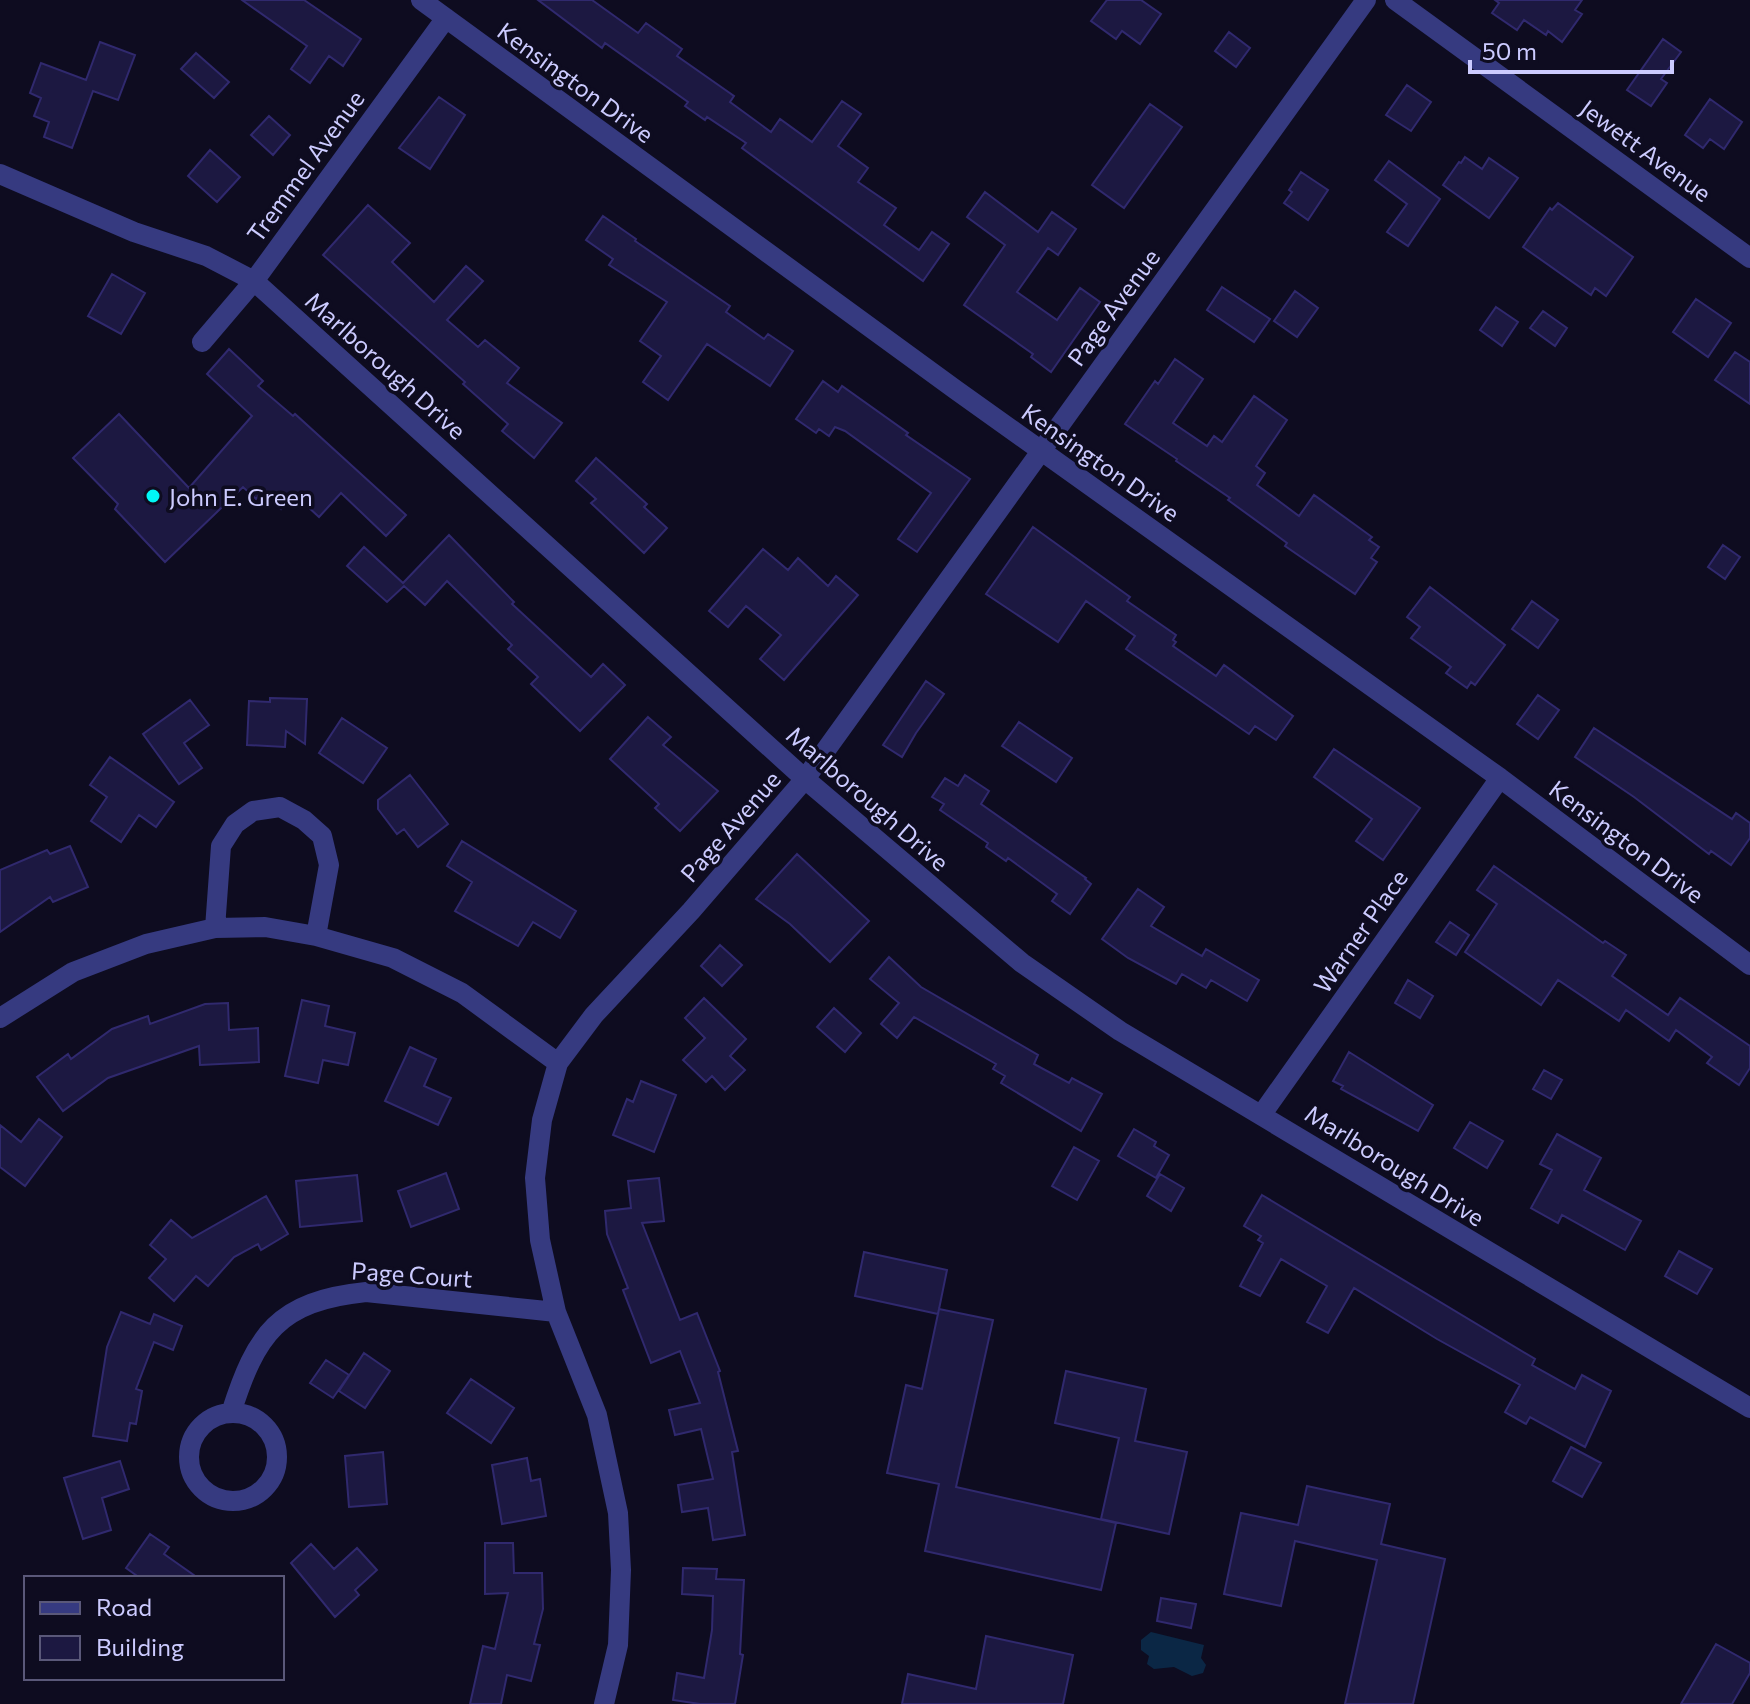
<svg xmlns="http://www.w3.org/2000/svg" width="1750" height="1704" viewBox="0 0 1750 1704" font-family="Commissioner,sans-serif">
<rect width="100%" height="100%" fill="#0e0c20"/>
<path fill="#0b2745" d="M1151,1632L1204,1645L1201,1658L1206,1665L1203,1673L1192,1676L1174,1667L1154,1669L1147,1664L1149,1656L1141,1650V1640Z"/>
<path fill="#1c1841" stroke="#30296e" stroke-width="2" d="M242,0H304L361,39L343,66L329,56L310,83L291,69L307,46Z
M538,0H592L638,33L646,23L682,49L677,56L734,96L730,102L771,132L780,119L812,142L842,101L861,114L838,146L868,168L858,182L896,208L884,225L919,250L932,232L949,244L923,281L742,148L746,143L707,117L705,120L685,106L688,102L605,43L602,48Z
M1107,0H1141L1161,14L1140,44L1122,31L1116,39L1091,21Z
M1495,0H1582L1575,10L1582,14L1562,42L1548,31L1546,35L1524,20L1517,30L1492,13L1499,3Z
M1229,32L1250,48L1236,67L1215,51Z
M1663,39L1681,52L1661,79L1667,83L1651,106L1627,90Z
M100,42L135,55L118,100L93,91L72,148L44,137L49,122L34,116L41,98L30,93L41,63L86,80Z
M196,53L229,82L214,98L181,69Z
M1407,85L1431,102L1411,131L1386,115Z
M439,97L465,115L430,169L399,148Z
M1710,99L1742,122L1724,149L1710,139L1703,148L1685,135Z
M1150,104L1182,127L1124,208L1092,185Z
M269,116L290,135L273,155L251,135Z
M210,150L240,177L217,202L188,176Z
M1465,157L1482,169L1489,158L1518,178L1489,218L1443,185L1459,162L1461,163Z
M1389,161L1440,199L1408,246L1387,232L1407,204L1375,180Z
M1301,172L1328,190L1308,220L1284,203L1292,192L1289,190Z
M985,192L1038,232L1052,212L1076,229L1058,255L1048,248L1017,292L1057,320L1080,288L1100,302L1051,372L1031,357L1033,354L964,305L1005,245L967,217Z
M1558,203L1633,257L1606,296L1595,288L1591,295L1523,247L1550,208L1552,210Z
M368,205L410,243L392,262L434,302L466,266L483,281L447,320L478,347L485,340L519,368L507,383L562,423L534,458L502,431L508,424L463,384L465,382L323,255Z
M603,216L636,239L635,241L730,306L726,312L764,339L768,334L793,351L770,386L707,344L668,400L643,382L661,356L640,341L667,302L609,265L613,259L586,240Z
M112,274L145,293L121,334L88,316Z
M1222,287L1270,319L1254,342L1207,310Z
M1295,291L1318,308L1297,337L1274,321Z
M1696,299L1731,323L1708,357L1673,332Z
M1496,307L1518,322L1502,346L1480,330Z
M1543,311L1567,328L1555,346L1530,328Z
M229,349L263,381L258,386L293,416L295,414L406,515L386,536L341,493L319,517L294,494L281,509L262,492L256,499L243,487L165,562L115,509L118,504L73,458L119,414L189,488L252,416L207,374Z
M1735,352L1750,362V404L1715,380Z
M1175,359L1203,379L1173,423L1207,446L1214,436L1222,442L1254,396L1287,420L1256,466L1265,473L1257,485L1299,516L1314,495L1372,537L1369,540L1379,547L1371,558L1377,562L1355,594L1285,546L1287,543L1228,500L1230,498L1176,461L1177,459L1125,424L1155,381L1158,384Z
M823,381L838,392L842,386L908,433L906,435L970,479L917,552L898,539L931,493L845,431L835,427L829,436L819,429L816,433L796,419Z
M596,458L647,504L644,507L667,528L644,553L591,503L596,499L576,481Z
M1033,527L1130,597L1127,601L1176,635L1173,640L1176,642L1173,646L1216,676L1224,665L1293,716L1276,740L1255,726L1249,734L1126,649L1135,636L1086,601L1058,642L986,594Z
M449,535L514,602L512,604L591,677L603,664L625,685L580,731L531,684L538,677L508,649L512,645L447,581L425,605L404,586L387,602L347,566L364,547L403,583Z
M1723,545L1740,557L1725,579L1708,567Z
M763,549L788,570L798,558L828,586L836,576L858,595L784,680L760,659L781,635L746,606L728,627L709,611Z
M1430,587L1505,645L1475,685L1471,682L1467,688L1446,673L1451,667L1411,638L1420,627L1407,617Z
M1532,601L1558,620L1538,648L1512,629Z
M926,681L944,694L916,733L902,757L883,745Z
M1538,695L1559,710L1538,739L1517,724Z
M270,698L307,699L305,744L286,731L285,747L247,745L249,701L270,702Z
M190,700L209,725L184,743L202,768L179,784L143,734Z
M648,717L671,737L663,745L718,791L680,831L655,808L659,804L610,759Z
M342,718L387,748L363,783L319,753Z
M1019,722L1072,758L1056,782L1002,746Z
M1594,728L1732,819L1736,813L1750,823V838L1731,865L1711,851L1709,854L1634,797L1575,757Z
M1334,749L1420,808L1383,860L1356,841L1372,819L1314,777Z
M110,757L174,802L156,827L139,815L121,842L91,821L107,797L90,785Z
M410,775L448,824L418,847L404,829L397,834L378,809V800Z
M965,775L989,791L981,804L1086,878L1085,879L1091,884L1070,914L1052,901L1057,894L1008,858L1006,861L986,847L988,843L940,810L944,804L932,797L945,778L958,786Z
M462,841L576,911L560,938L533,922L518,946L455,911L472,882L447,866Z
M70,846L88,887L53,902L50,897L0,932V870L47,850L50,854Z
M797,854L869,921L830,962L790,924L756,899Z
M1494,866L1603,943L1605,941L1626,955L1612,976L1668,1015L1680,998L1750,1046V1068L1739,1085L1707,1063L1712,1057L1676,1030L1669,1041L1626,1010L1619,1021L1558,980L1541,1005L1465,952L1497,904L1477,890Z
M1138,889L1164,907L1151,926L1202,956L1206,949L1259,980L1247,1001L1211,980L1206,988L1182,974L1176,984L1128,958L1102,939Z
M1450,922L1469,935L1456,955L1436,942Z
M720,945L742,965L722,986L701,966Z
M889,957L921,987L1038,1055L1034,1064L1069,1083L1072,1078L1102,1094L1081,1131L1001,1083L1005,1076L993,1069L996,1064L914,1017L897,1038L881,1024L899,1003L870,979Z
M1408,980L1433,996L1420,1018L1395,1003Z
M704,998L746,1039L730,1056L745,1070L725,1090L712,1076L706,1082L683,1060L705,1038L685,1018Z
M302,1000L329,1006L325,1026L355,1033L348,1065L323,1060L318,1083L285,1076Z
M228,1003L229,1030L258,1028L259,1062L200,1065L199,1046L108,1078L63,1111L37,1077L68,1054L71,1059L112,1029L148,1016L150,1024L205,1004Z
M834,1008L861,1033L845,1052L817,1027Z
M410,1047L436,1059L424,1086L451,1098L438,1125L385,1101Z
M1349,1052L1433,1105L1418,1131L1341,1089L1343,1086L1333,1081Z
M1544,1070L1562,1080L1551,1099L1533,1089Z
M641,1081L676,1095L654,1152L613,1135L627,1099L633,1102Z
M39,1119L62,1137L25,1186L0,1167V1125L21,1142Z
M1470,1122L1503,1141L1487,1168L1454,1148Z
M1134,1129L1156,1142L1154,1146L1169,1155L1156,1178L1118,1156Z
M1557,1134L1601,1158L1584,1190L1641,1221L1625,1250L1562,1215L1558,1223L1531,1208L1552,1170L1540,1164Z
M1074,1147L1099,1161L1077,1200L1052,1186Z
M446,1173L459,1209L411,1227L398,1191Z
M1160,1174L1184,1188L1171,1211L1147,1196Z
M357,1175L362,1221L300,1227L296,1181Z
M659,1178L664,1221L642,1223L680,1320L697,1313L720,1371L718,1372L738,1451L732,1452L745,1535L713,1540L708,1508L682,1512L678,1485L713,1479L701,1429L675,1435L669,1410L700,1403L680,1351L651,1363L623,1290L628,1288L607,1234L605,1211L631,1208L628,1181Z
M1262,1195L1535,1359L1532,1365L1575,1389L1582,1375L1611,1391L1585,1447L1530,1417L1526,1424L1505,1412L1520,1385L1437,1339L1354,1288L1328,1333L1307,1322L1327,1286L1281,1259L1260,1296L1240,1286L1263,1243L1258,1240L1261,1236L1244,1226Z
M266,1196L288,1234L261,1250L258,1244L234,1257L208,1286L196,1276L174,1301L149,1278L166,1259L150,1245L171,1220L192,1238Z
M1679,1251L1712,1269L1697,1294L1665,1276Z
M864,1252L947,1270L938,1314L855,1296Z
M939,1309L993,1320L956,1487L1116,1523L1101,1590L925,1551L939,1484L887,1473L906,1385L922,1389Z
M121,1312L150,1324L154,1314L182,1326L173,1350L154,1342L136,1389L142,1391L136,1424L130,1423L127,1441L93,1436L107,1347Z
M364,1353L390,1371L365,1408L339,1391Z
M326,1360L349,1375L333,1398L310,1383Z
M1066,1371L1146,1389L1135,1441L1187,1452L1169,1534L1101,1519L1119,1438L1055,1423Z
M471,1379L514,1408L491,1443L447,1413Z
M1571,1447L1601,1463L1582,1497L1553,1481Z
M383,1452L387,1504L349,1507L345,1456Z
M527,1458L531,1481L540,1479L546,1516L502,1524L492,1465Z
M120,1461L129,1489L102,1498L111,1530L83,1539L64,1478Z
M1307,1486L1390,1504L1381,1544L1445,1559L1413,1704H1345L1377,1560L1295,1541L1281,1606L1224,1594L1241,1513L1298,1525Z
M150,1534L169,1547L164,1554L198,1578H140L126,1568Z
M485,1543H513L514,1573H542L543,1609L534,1644L540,1645L531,1681L507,1675L501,1704H470L483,1646L495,1649L508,1593L485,1594Z
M311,1544L334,1569L357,1548L377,1570L355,1590L359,1595L335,1617L291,1563Z
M683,1568L717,1569L716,1579L744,1580L740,1654L743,1655L735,1704H700L673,1700L677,1673L704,1678L712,1630L713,1596L682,1594Z
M1161,1598L1196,1604L1191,1628L1157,1621Z
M986,1636L1073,1655L1063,1704H902L908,1674L976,1689Z
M1716,1644L1750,1663V1673L1732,1704H1681Z"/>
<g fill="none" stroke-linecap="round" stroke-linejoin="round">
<path stroke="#363a80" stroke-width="20" d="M421,0L956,390L1500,778L1750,965
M1395,0L1750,258
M0,174L134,232L206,256L254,281L805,779L1022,963L1120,1031L1750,1408
M202,342L254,281L446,18
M215,928L221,846L235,824L253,811L280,807L304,820L322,836L329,865L316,936
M0,1018L73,972L146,944L215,928L265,927L316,936L393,958L462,993L558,1063
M1262,1114L1500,778
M231,1413C256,1334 278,1301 366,1292L556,1312
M189 1457a44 44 0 1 1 88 0a44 44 0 1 1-88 0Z
M604,1704L618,1645L621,1570L618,1513L597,1415L556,1312L540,1240L535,1178L542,1120L558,1063L594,1015L691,911L805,779L1366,0"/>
</g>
<circle fill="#00f6f6" stroke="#0e0c20" stroke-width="3" cx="153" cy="496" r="8"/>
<g text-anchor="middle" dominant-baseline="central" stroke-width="7" stroke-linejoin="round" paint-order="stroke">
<g font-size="24" fill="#cccbff" stroke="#0e0c20">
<text transform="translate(576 82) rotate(36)">Kensington Drive</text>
<text transform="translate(1646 150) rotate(36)">Jewett Avenue</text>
<text transform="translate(305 166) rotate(-54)">Tremmel Avenue</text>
<text transform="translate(1113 307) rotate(-54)">Page Avenue</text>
<text transform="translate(386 365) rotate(42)">Marlborough Drive</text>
<text transform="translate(1101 462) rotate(35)">Kensington Drive</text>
<text transform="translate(868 798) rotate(41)">Marlborough Drive</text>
<text transform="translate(730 826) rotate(-49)">Page Avenue</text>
<text transform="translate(1627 841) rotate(37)">Kensington Drive</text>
<text transform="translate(1360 931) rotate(-55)">Warner Place</text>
<text transform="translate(1395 1165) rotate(32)">Marlborough Drive</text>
<text transform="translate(412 1274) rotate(4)">Page Court</text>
</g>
<g font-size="24" fill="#cccbff" stroke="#0e0c20" text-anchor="start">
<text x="169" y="496">John E. Green</text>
</g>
</g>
<rect x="24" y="1576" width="260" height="104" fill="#0e0c20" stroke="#5a5879" stroke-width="2"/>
<rect x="40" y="1602" width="40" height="12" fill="#363a80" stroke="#5a5879" stroke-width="2"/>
<text x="96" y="1616" font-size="24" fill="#cccbff">Road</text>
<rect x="40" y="1636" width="40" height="24" fill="#1c1841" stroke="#5a5879" stroke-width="2"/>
<text x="96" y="1656" font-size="24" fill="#cccbff">Building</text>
<path d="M1470 60v12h202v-12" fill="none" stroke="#cccbff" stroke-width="4"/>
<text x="1482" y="60" font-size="24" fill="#cccbff" stroke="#0e0c20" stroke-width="6" paint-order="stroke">50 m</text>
</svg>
